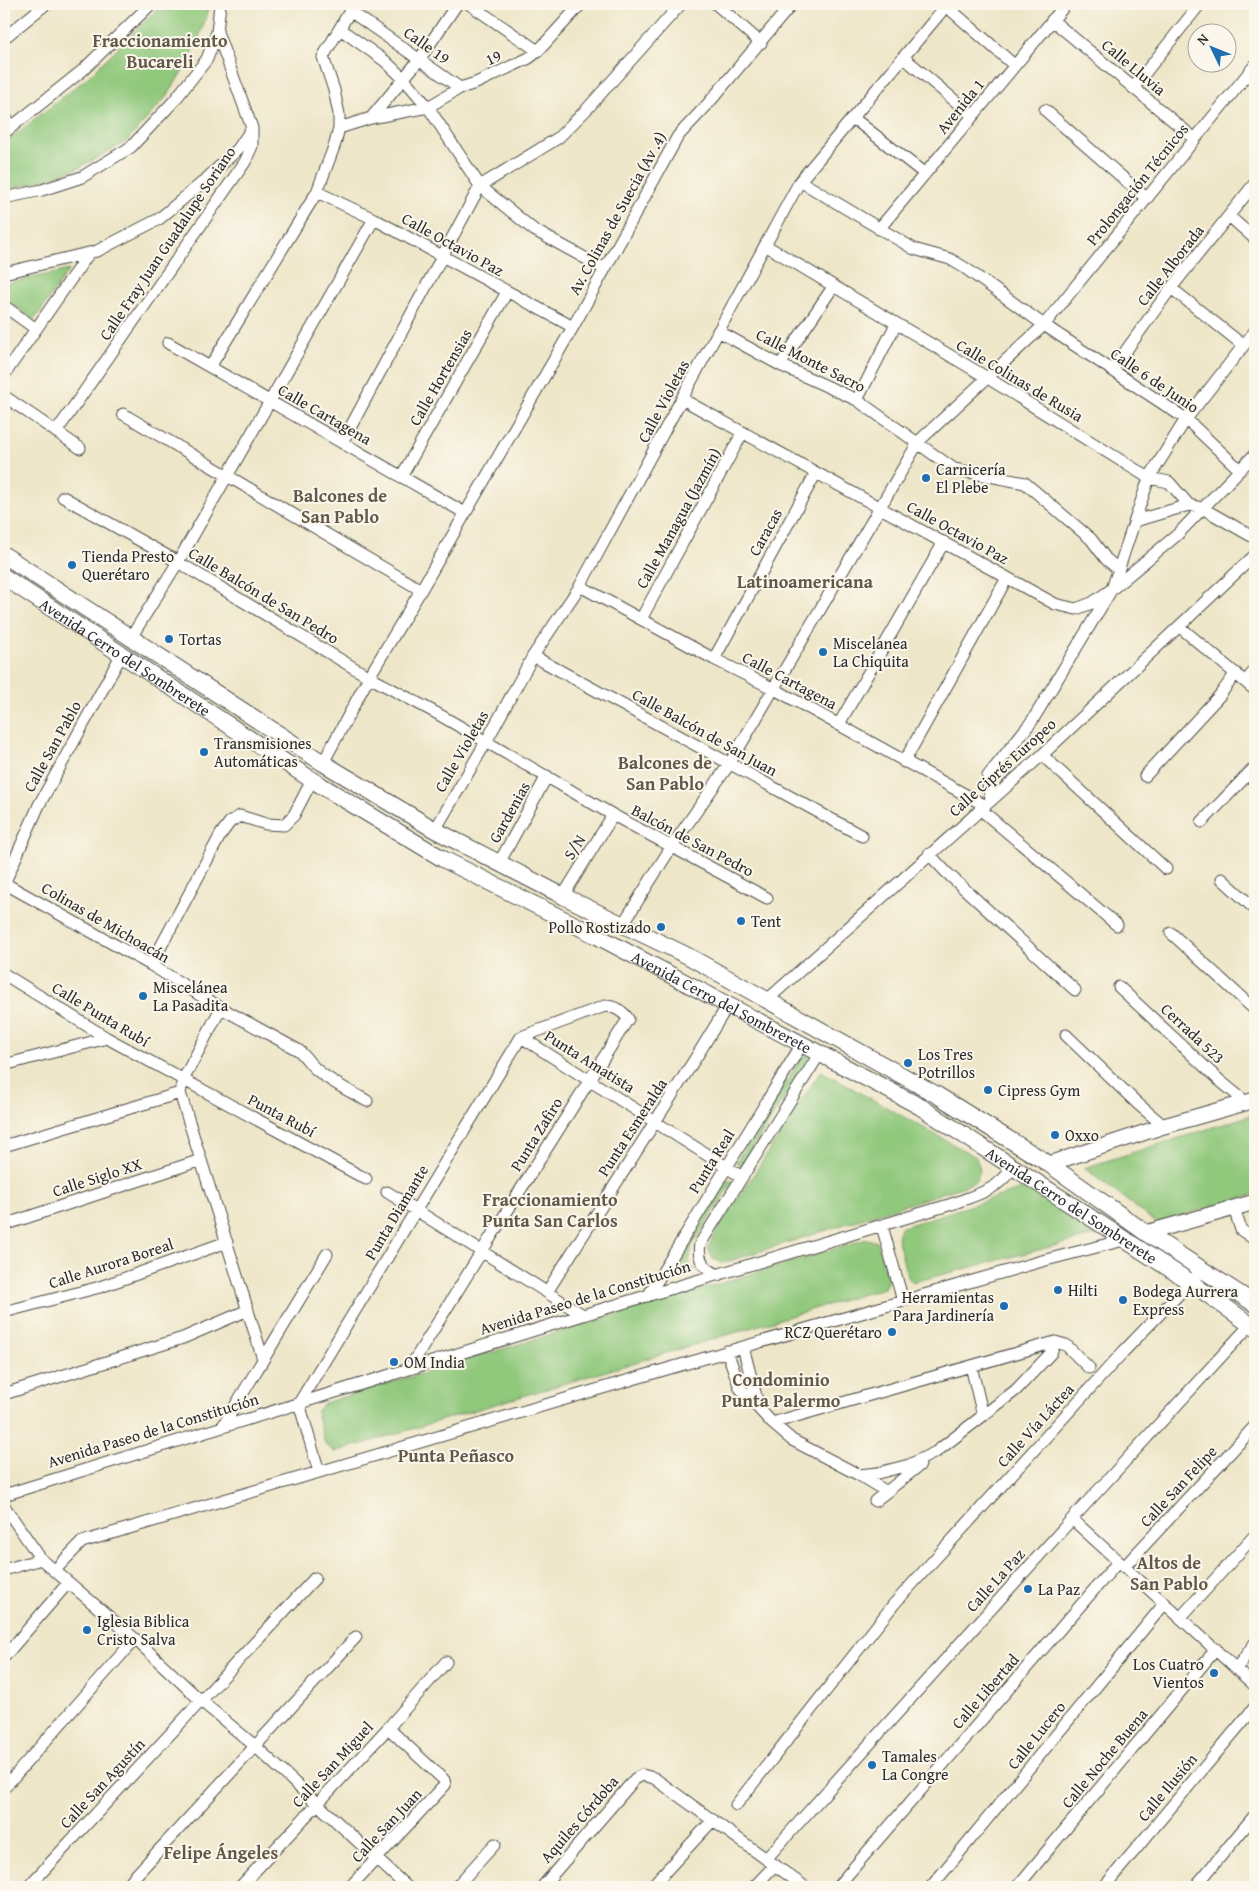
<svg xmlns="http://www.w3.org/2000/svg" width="1259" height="1891" viewBox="0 0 1259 1891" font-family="'Gentium Book Plus',serif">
<rect width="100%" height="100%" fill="#fbf7ec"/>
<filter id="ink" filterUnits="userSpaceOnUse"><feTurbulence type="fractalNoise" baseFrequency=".02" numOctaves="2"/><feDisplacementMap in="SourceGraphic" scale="10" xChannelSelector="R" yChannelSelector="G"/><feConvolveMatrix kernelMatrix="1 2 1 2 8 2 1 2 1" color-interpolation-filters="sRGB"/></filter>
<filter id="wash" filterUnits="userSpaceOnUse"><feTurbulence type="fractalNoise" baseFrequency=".0096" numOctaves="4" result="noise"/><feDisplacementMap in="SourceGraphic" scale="20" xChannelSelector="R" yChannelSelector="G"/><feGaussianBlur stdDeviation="1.12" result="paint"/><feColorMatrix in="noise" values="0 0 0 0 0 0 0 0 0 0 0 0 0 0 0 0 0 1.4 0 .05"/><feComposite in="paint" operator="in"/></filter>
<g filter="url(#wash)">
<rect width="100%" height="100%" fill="#eee6c8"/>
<path fill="#90c87b" stroke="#5e7a53" d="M162,4H209L203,27L190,58L168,95L126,142L78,168L39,182L4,190V143L86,79Z
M69,270L34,320L4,298V284Z
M804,1053L810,1057L742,1165L736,1162Z
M821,1071L976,1157L980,1170L976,1181L965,1186L723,1263L713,1259L708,1248L713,1237Z
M1255,1114V1194L1156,1223L1084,1168Z
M726,1178L732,1182L692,1246L689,1261L691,1267L696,1270L665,1278Z
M1025,1188L1097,1235L913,1282L907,1277L897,1236L900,1228Z
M867,1239L877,1242L888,1280L884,1288L335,1452L325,1444L316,1412L324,1403Z"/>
</g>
<g filter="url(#ink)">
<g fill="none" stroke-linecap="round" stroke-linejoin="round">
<g stroke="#484743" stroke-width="13">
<path id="minor" d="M469,4L538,51
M716,4L761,43
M944,4L1014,65
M350,11L460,88
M1052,20L1195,139
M340,29L385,61L404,79L428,107L480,186L534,230L605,269
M4,38L46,4
M903,57L973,116
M1133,88L1200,4
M1045,110L1146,198
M4,116L12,126
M371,118L419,60L457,4
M853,118L925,174
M339,128L371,118L428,107L460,88L476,83L529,58L538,51L581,4
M4,133L83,70L151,4
M800,181L914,249L950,259L965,268L1044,325L1186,419L1240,470
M317,192L374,219L573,327
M4,198L42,190L82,177L131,147L174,101L207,59L217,32L220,4
M1229,216L1255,239
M879,229L1066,4
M765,245L991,380L1149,478L1169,482L1189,505L1202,508L1255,538
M4,273L97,251L159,219L203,182L238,149L252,128
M1171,288L1243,345
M4,306L36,329
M718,331L780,365L857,400L954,469L1025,483L1091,539L1106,559L1118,569
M168,343L465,513
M780,365L833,287
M210,367L317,192L335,144L339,128V114L334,90L323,57L354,4
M1112,370L1171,288L1255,183
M4,375L89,253
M4,396L80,448
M682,399L1055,604L1076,609L1092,603L1112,589L1177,535L1255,454
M857,400L896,324
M123,414L421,590
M56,432L245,162L252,146V128L217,32
M342,443L480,186L558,138L587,109L681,4
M401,477L507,292
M63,497L178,562L369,677L438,714L613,815L767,898
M1135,521L1189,505
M580,586L714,659L778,691L984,805
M641,619L743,432
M1180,627L1255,690
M130,639L178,562L374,219
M533,656L862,836
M714,659L816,473
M1246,681L1255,670
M839,724L944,542
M1042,755L1166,869
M904,762L1007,578
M323,763L369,677L421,590L573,327L678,136L707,105L792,4
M1145,776L1220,695L1236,673
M991,799L988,784V776L1032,721L1112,589L1149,478L1186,419L1255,331
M980,809L1117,925
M1202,822L1255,767
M435,830L486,742L533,656L580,586L800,181L946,6
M929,854L946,872L1075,990
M499,863L547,776
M1222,879L1255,909
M4,883L151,965L221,1008L298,1050C306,1056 309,1064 317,1070C332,1083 350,1091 367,1101
M4,884L39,805L122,654
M563,896L613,815
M623,924L672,846L730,763L919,441L1044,325L1255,65
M1171,933L1255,1010
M151,965L221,834L230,822L240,816L266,824L284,825L294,815L312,780
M4,974L107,1038L366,1179
M1119,987L1219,1080L1247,1103
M767,1000L1042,755L1255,555
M221,1008L183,1080L180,1093L263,1359
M1066,1035L1138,1104L1164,1126
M521,1037L742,1177
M4,1065L107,1038
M4,1146L180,1093
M387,1192L583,1315
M1234,1208L1241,1230L1254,1239
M4,1225L201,1160
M882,1226L903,1301
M718,1275C704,1268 697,1260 700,1244L820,1053
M547,1292L700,1051L728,1005
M648,1296L802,1044
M4,1312L100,1287L227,1242
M743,1347L759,1408
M727,1351L740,1388L772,1423L792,1440L859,1475L887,1492
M971,1366L983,1416
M409,1369L482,1251L628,1019C623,1011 614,1006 605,1006L521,1037
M4,1394L183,1338L248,1310
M772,1423L1055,1342L1066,1345L1089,1368
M223,1426L327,1254
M319,1472L299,1403L521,1037
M859,1475L878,1473L909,1465L936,1452L1016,1390L1051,1353L1055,1342
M4,1495L583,1315L952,1204C978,1194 997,1191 1013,1167
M875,1501L920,1465
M4,1506L41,1559L135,1639L200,1700L255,1746L407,1887
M1072,1519L1255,1686
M1124,1567L1255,1426
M4,1570L41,1559
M54,1571L82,1542L667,1369L1042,1261L1124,1240
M1181,1617L1255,1535
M4,1657L68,1583
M1236,1669L1255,1643
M4,1788L135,1639
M736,1805L894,1604L1124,1351L1203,1269
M766,1859L1072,1519L1250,1325
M1254,1882L1255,1883
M28,1887L315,1578
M125,1887L356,1637
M240,1887L388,1728L446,1662
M350,1887L445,1785L444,1780L388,1728
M456,1887L495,1844
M542,1887L635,1779L642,1775L654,1778L805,1887
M651,1887L713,1820
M754,1887L775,1865
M837,1887L1118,1562
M931,1887L1165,1603
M1017,1887L1216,1649
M1104,1887L1255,1707
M1195,1887L1255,1815"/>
</g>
<g stroke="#484743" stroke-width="17">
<path id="tertiary" d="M1049,1164L1164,1126L1255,1100
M1146,1233L1255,1202"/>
</g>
<g stroke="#484743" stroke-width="18">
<g id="secondary">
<path d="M4,555L323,763L435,830L563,896L688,956L937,1095L1049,1164L1146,1233L1255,1304"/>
<path id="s1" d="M4,577L312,780L443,859L597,936L919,1106L1190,1282L1255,1328"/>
</g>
</g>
<use href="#minor" stroke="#fff" stroke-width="11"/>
<use href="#tertiary" stroke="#fff" stroke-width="15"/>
<use href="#secondary" stroke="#fff" stroke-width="16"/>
</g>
</g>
<g fill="#1f6fb2" stroke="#fbf7ec" stroke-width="2">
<circle cx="926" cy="478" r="5"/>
<circle cx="72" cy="565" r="5"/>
<circle cx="169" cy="639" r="5"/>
<circle cx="823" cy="652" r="5"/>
<circle cx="204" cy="752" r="5"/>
<circle cx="741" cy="921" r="5"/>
<circle cx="661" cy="927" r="5"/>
<circle cx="143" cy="996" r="5"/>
<circle cx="908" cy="1063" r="5"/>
<circle cx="988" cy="1090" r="5"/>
<circle cx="1055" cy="1135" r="5"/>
<circle cx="1058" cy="1290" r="5"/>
<circle cx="1123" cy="1300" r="5"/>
<circle cx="1004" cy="1306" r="5"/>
<circle cx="892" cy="1332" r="5"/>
<circle cx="394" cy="1362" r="5"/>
<circle cx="1028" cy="1589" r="5"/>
<circle cx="87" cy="1630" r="5"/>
<circle cx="1214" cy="1673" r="5"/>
<circle cx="872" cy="1765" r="5"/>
</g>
<g text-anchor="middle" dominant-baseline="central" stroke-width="4" stroke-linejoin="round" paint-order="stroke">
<g font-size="16" fill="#2b2b2b" stroke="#fbf7ec">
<text transform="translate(427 45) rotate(35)">Calle 19</text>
<text transform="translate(493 57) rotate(-25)">19</text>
<text transform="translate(1134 67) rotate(40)">Calle Lluvia</text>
<text transform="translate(960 106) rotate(-51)">Avenida 1</text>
<text transform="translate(1137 184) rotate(-51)">Prolongación Técnicos</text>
<text transform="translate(617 213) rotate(-61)">Av. Colinas de Suecia (Av .4)</text>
<text transform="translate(167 243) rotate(-56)">Calle Fray Juan Guadalupe Soriano</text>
<text transform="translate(453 244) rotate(29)">Calle Octavio Paz</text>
<text transform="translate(1170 265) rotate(-52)">Calle Alborada</text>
<text transform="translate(811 360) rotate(27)">Calle Monte Sacro</text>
<text transform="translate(440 377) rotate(-60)">Calle Hortensias</text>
<text transform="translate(1020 380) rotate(31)">Calle Colinas de Rusia</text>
<text transform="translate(1155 380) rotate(34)">Calle 6 de Junio</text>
<text transform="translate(663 401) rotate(-62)">Calle Violetas</text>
<text transform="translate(325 414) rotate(30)">Calle Cartagena</text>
<text transform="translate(678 518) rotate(-61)">Calle Managua (Jazmín)</text>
<text transform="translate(765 532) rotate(-61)">Caracas</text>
<text transform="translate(958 532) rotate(29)">Calle Octavio Paz</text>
<text transform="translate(264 595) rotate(31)">Calle Balcón de San Pedro</text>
<text stroke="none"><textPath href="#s1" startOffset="145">Avenida Cerro del Sombrerete</textPath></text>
<text transform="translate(790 680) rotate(28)">Calle Cartagena</text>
<text transform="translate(705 732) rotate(29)">Calle Balcón de San Juan</text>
<text transform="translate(52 746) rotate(-61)">Calle San Pablo</text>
<text transform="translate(461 751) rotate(-60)">Calle Violetas</text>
<text transform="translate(1002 767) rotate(-42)">Calle Ciprés Europeo</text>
<text transform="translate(509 812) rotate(-61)">Gardenias</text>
<text transform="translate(693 840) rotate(28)">Balcón de San Pedro</text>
<text transform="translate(574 847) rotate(-58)">S/N</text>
<text transform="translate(106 922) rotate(30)">Colinas de Michoacán</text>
<text stroke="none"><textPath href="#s1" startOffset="835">Avenida Cerro del Sombrerete</textPath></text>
<text transform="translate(101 1014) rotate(31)">Calle Punta Rubí</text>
<text transform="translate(1193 1033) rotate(43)">Cerrada 523</text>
<text transform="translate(590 1061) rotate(32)">Punta Amatista</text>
<text transform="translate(282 1115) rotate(28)">Punta Rubí</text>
<text transform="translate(632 1127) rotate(-57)">Punta Esmeralda</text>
<text transform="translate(536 1134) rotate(-58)">Punta Zafiro</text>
<text transform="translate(711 1161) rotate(-58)">Punta Real</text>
<text transform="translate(97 1177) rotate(-18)">Calle Siglo XX</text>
<text stroke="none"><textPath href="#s1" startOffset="1240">Avenida Cerro del Sombrerete</textPath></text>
<text transform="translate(396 1212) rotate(-59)">Punta Diamante</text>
<text transform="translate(111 1263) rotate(-18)">Calle Aurora Boreal</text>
<text transform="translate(585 1297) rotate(-17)">Avenida Paseo de la Constitución</text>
<text transform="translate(1035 1425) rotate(-48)">Calle Vía Láctea</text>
<text transform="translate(153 1430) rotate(-17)">Avenida Paseo de la Constitución</text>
<text transform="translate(1178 1486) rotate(-47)">Calle San Felipe</text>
<text transform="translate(995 1580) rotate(-48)">Calle La Paz</text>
<text transform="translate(985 1691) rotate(-49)">Calle Libertad</text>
<text transform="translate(1036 1735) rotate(-51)">Calle Lucero</text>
<text transform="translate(1104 1758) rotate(-50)">Calle Noche Buena</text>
<text transform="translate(332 1764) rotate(-47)">Calle San Miguel</text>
<text transform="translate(102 1783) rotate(-47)">Calle San Agustín</text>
<text transform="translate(1167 1787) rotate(-50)">Calle Ilusión</text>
<text transform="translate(579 1819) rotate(-49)">Aquiles Córdoba</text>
<text transform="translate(386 1825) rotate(-47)">Calle San Juan</text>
</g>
<g font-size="16" fill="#2b2b2b" stroke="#fbf7ec" text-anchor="start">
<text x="936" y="469">Carnicería<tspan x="936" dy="18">El Plebe</tspan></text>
<text x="82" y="556">Tienda Presto<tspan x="82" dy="18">Querétaro</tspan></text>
<text x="179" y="639">Tortas</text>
<text x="833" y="643">Miscelanea<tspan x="833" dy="18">La Chiquita</tspan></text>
<text x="214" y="743">Transmisiones<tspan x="214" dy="18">Automáticas</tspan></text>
<text x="751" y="921">Tent</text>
<text x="651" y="927" text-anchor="end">Pollo Rostizado</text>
<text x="153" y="987">Miscelánea<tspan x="153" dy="18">La Pasadita</tspan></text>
<text x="918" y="1054">Los Tres<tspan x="918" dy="18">Potrillos</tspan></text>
<text x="998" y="1090">Cipress Gym</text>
<text x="1065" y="1135">Oxxo</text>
<text x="1068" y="1290">Hilti</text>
<text x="1133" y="1291">Bodega Aurrera<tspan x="1133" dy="18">Express</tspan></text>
<text x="994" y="1297" text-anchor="end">Herramientas<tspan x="994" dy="18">Para Jardinería</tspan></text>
<text x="882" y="1332" text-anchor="end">RCZ Querétaro</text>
<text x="404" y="1362">OM India</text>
<text x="1038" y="1589">La Paz</text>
<text x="97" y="1621">Iglesia Biblica<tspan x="97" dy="18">Cristo Salva</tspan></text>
<text x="1204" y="1664" text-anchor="end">Los Cuatro<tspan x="1204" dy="18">Vientos</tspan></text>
<text x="882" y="1756">Tamales<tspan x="882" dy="18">La Congre</tspan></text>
</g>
<g font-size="18" font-weight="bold" fill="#625749" stroke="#fbf7ec">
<text x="160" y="40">Fraccionamiento<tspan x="160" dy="21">Bucareli</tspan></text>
<text x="340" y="495">Balcones de<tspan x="340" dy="21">San Pablo</tspan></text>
<text x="805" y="581">Latinoamericana</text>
<text x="665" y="762">Balcones de<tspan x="665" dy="21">San Pablo</tspan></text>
<text x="550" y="1199">Fraccionamiento<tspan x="550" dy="21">Punta San Carlos</tspan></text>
<text x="781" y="1379">Condominio<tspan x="781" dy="21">Punta Palermo</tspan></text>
<text x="456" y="1455">Punta Peñasco</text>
<text x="1169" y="1562">Altos de<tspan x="1169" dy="21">San Pablo</tspan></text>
<text x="221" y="1852">Felipe Ángeles</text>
</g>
</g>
<rect width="1259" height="1891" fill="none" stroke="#fbf7ec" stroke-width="20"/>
<g transform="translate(1212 48) rotate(313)"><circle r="24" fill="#fbf7ec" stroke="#a8a59f"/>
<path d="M0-4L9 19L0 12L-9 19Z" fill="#1f6fb2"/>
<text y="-8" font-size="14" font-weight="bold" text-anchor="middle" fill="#2b2b2b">N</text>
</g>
</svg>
